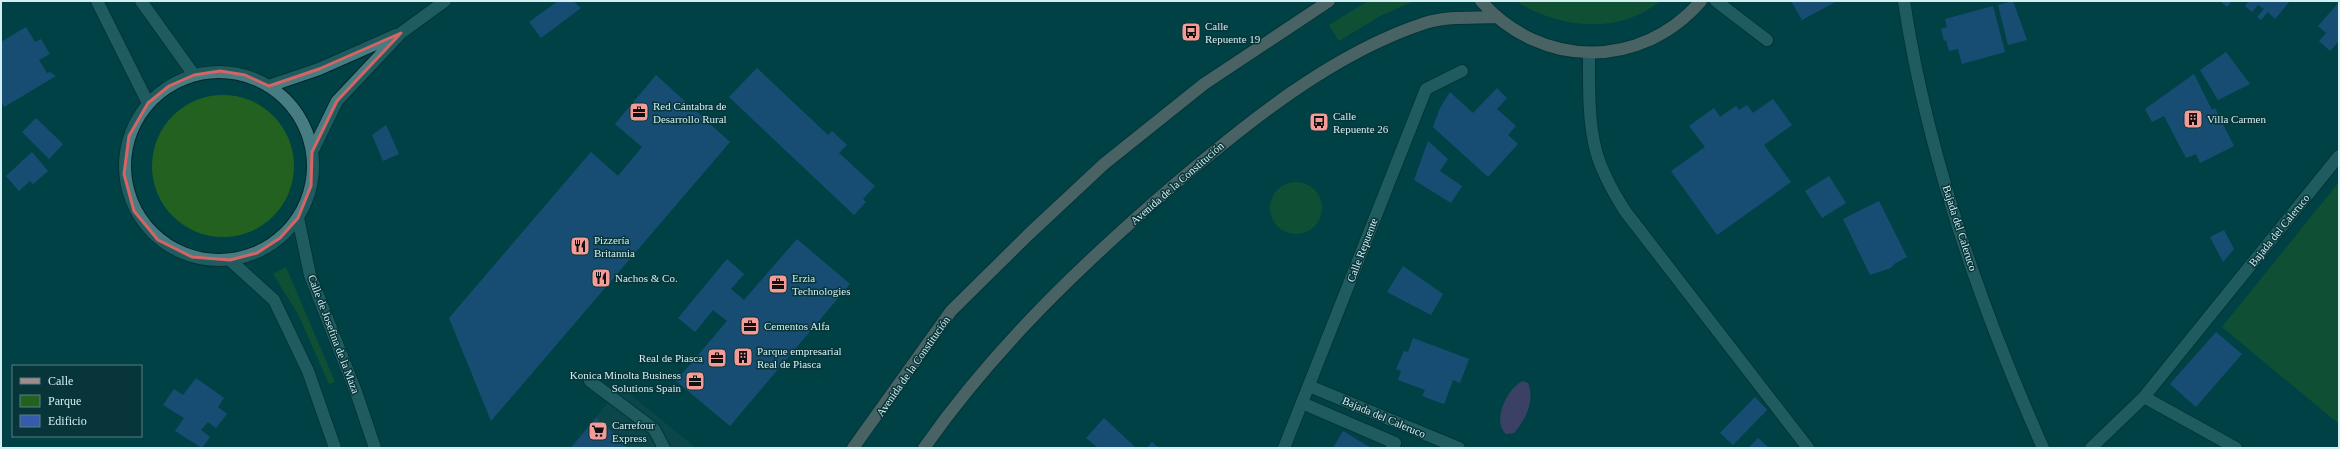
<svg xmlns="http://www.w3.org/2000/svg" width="2340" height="449" viewBox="0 0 2340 449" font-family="Georgia,serif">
<rect width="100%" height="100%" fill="#004146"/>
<path fill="#184c51" d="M621,387L696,448H570Z"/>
<path fill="#22611f" d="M1368,1H1414L1380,16L1339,41L1329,25Z
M1516,1H1660C1619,35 1559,29 1516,1Z
M152 166a71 71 0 1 1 142 0a71 71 0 1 1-142 0Z
M2339,182V424L2222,327Z
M1270 208a26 26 0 1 1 52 0a26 26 0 1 1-52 0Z
M286,267L335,382L329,384L298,314L273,274Z"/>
<path fill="#82418c" d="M1523,381L1528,383C1535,401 1526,419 1514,433L1506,434C1491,421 1508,387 1523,381Z"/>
<path fill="#355cac" d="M558,1H573L581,8L541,38L529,22Z
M1791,1H1837L1802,20Z
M2013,1L2027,40L2008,45L1998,5Z
M2220,1H2232L2227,7Z
M2249,1H2290L2275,19L2268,12L2261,20L2257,17L2264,9L2258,5L2252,12L2245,6Z
M2339,2V41L2330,51L2319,41L2326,33L2318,26Z
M1993,6L2005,52L1962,64L1958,49L1949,51L1946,40L1944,41L1941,29L1947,27L1945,19Z
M26,27L35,42L41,39L50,54L39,60L47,73L50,72L56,76L4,107L1,101V42Z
M2226,52L2250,84L2218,100L2200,70Z
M757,68L828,135L832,131L847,145L839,153L875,186L863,199L866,202L854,215L729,97Z
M2194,74L2212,110L2215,108L2234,146L2200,163L2196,154L2186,158L2164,116L2152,122L2145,109Z
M656,75L730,142L491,421L449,318L591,152L618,176L642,147L615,124Z
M1497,88L1507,98L1497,109L1516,126L1508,135L1518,144L1488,177L1433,127L1440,108L1450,92L1473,113Z
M1773,99L1792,125L1764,145L1791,182L1717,235L1671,171L1705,147L1689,126L1714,108L1720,117L1736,106L1739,110L1747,105L1753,113Z
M36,118L63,144L49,159L22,132Z
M386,125L399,154L383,161L372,135Z
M1428,141L1448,159L1440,171L1462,186L1451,203L1414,180Z
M32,152L48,171L33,184L30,181L19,191L6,176Z
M1829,176L1846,203L1822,218L1805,191Z
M1879,201L1907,257L1894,264L1891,268L1870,275L1843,219Z
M2224,230L2234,249L2223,262L2210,237Z
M797,239L850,284L730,426L676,381L727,321L713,310L695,332L678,318L727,259L744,274L731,289L744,300Z
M1403,266L1443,294L1431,315L1387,292Z
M2216,332L2242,354L2196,407L2170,384Z
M1413,338L1469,359L1460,383L1453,380L1444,404L1422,396L1425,390L1398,380L1401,371L1396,369L1404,351L1408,352Z
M196,378L224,398L218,407L227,414L216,428L208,422L201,430L210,437L202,448L175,431L184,418L163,405L174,389L183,395Z
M1755,397L1767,410L1733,445L1720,433Z
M596,418L627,445L625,448H571Z
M1104,418L1136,448H1098L1086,438Z
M1343,431L1371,448H1333Z
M1758,438L1769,448H1748Z
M1152,442L1159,448H1147Z"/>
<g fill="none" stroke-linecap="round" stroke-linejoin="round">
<g stroke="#062527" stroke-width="14">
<path id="lane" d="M590,381L654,429L664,448
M1302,403L1395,443L1392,448"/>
</g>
<g stroke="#062527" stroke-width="14">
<path id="street" d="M97,1L148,103
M141,1L194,75
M1716,1L1767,40
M1904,1C1927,155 1980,306 2043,448
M1589,53C1589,84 1588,121 1596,151C1602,173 1613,192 1625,211L1808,448
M125 166a94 94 0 1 1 188 0a94 94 0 1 1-188 0Z
M269,86L319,69L396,35
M312,152L337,101L401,33L445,1
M298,218L310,275L356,392L375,448
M230,260L274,300L308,371L335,448
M1309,386L1459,448
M2144,397L2236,448
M1284,448L1426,89L1462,71
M2091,448L2144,397L2339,156"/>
</g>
<g stroke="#062527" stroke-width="14">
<path id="primary" d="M1481,1C1541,69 1641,70 1701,1
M853,448L951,311L1029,234L1104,164L1204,84L1329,1
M924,448C994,348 1083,263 1175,184C1248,122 1333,53 1425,23C1447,16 1473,18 1495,17"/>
</g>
<use href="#lane" stroke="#467d82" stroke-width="12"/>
<use href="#street" stroke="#467d82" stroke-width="12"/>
<use href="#primary" stroke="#a28b8b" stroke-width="12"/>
</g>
<path d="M0 0H2340V449H0ZM401,33L337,101L312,152L311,186L298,218L280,238L257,253L230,260L192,257L158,240L134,211L124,174L129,136L148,103L169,86L194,75L220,71L245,75L269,86L319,69Z" fill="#004146" fill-opacity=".55" fill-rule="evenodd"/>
<path fill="none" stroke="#d56464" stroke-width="3" stroke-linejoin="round" d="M401,33L337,101L312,152L311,186L298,218L280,238L257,253L230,260L192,257L158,240L134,211L124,174L129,136L148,103L169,86L194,75L220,71L245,75L269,86L319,69Z"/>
<defs>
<g id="bus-square" transform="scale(1)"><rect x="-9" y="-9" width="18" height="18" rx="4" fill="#f59b97" stroke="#073539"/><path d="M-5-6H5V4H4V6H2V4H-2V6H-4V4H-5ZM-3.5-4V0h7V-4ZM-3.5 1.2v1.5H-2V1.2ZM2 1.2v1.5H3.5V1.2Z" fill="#111"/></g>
<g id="office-square" transform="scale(1)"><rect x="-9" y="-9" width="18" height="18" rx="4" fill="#f59b97" stroke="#073539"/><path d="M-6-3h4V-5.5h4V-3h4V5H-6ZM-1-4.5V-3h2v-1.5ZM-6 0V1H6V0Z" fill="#111"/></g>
<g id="building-square" transform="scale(1)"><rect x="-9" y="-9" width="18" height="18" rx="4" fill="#f59b97" stroke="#073539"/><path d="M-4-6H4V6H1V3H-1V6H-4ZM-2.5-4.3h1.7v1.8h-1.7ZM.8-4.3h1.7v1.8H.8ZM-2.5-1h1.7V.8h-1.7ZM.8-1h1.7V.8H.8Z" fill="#111"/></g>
<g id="restaurant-square" transform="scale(1)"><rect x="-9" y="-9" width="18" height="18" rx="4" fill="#f59b97" stroke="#073539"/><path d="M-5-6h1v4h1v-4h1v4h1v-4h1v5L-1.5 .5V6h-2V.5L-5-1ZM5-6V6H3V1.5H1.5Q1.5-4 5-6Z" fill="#111"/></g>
<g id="supermarket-square" transform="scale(1)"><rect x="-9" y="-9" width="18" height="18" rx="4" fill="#f59b97" stroke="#073539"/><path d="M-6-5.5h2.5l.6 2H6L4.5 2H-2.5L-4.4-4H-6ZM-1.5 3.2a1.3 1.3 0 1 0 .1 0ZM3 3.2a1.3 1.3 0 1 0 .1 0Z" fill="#111"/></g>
</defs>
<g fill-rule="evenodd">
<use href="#bus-square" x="1191" y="32"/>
<use href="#office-square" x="639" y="112"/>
<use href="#building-square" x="2193" y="119"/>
<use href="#bus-square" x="1319" y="122"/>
<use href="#restaurant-square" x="580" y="246"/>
<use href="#restaurant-square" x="601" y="278"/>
<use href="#office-square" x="778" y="284"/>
<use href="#office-square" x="750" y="326"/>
<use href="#building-square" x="743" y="357"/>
<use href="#office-square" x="717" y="358"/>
<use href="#office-square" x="695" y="381"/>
<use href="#supermarket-square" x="598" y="431"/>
</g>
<g text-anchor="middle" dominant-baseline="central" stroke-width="3" stroke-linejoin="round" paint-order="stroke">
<g font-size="11" fill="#d3eff1" stroke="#073539" text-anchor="start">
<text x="1205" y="26">Calle<tspan x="1205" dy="13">Repuente 19</tspan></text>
<text x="653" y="106">Red Cántabra de<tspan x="653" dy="13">Desarrollo Rural</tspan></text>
<text x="1333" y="116">Calle<tspan x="1333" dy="13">Repuente 26</tspan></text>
<text x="2207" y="119">Villa Carmen</text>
<text x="594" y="240">Pizzería<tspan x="594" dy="13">Britannia</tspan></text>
<text x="615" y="278">Nachos &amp; Co.</text>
<text x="792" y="278">Erzia<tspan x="792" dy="13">Technologies</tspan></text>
<text x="764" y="326">Cementos Alfa</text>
<text x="757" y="351">Parque empresarial<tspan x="757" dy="13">Real de Piasca</tspan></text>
<text x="703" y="358" text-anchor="end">Real de Piasca</text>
<text x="681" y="375" text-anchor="end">Konica Minolta Business<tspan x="681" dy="13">Solutions Spain</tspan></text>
<text x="612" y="425">Carrefour<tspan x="612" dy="13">Express</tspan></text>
</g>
<g font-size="11" fill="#d3eff1" stroke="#073539">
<text transform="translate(1177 183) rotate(-41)">Avenida de la Constitución</text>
<text transform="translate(1960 228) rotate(72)">Bajada del Caleruco</text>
<text transform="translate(2279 230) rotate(-51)">Bajada del Caleruco</text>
<text transform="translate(1362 250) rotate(-69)">Calle Repuente</text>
<text transform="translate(334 334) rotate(69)">Calle de Josefina de la Maza</text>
<text transform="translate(913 366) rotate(-55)">Avenida de la Constitución</text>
<text transform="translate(1384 417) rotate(23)">Bajada del Caleruco</text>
</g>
</g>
<rect width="2340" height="449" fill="none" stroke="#d3eff1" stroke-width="4"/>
<rect x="12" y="365" width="130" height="72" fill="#073539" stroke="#597f83"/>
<rect x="20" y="378" width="20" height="6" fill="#a28b8b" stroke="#597f83"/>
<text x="48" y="385" font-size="12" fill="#d3eff1">Calle</text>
<rect x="20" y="395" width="20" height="12" fill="#22611f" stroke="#597f83"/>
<text x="48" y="405" font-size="12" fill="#d3eff1">Parque</text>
<rect x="20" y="415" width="20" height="12" fill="#355cac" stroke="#597f83"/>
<text x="48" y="425" font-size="12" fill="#d3eff1">Edificio</text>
</svg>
